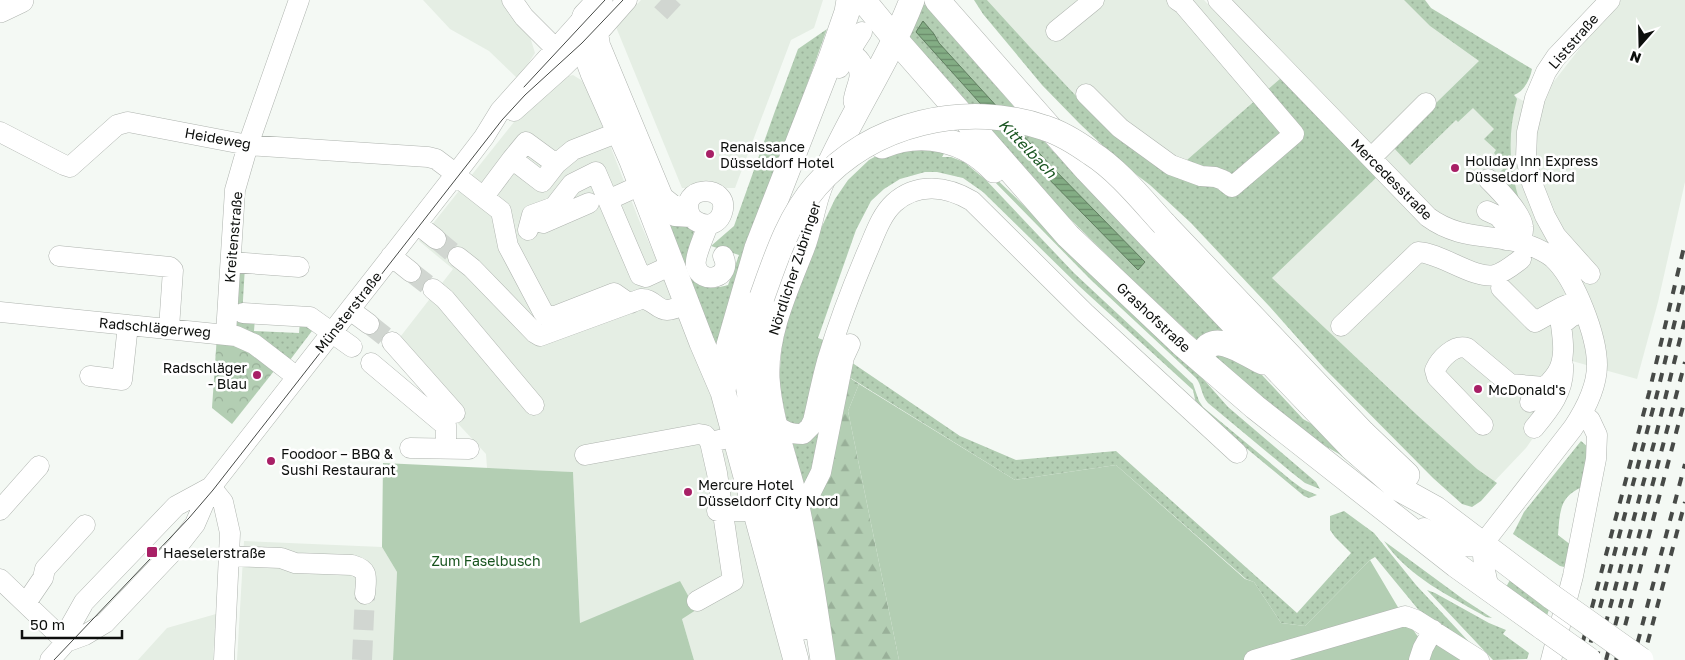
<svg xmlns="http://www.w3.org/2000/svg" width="1685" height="660" viewBox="0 0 1685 660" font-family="'Golos Text',sans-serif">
<defs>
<pattern id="grass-dots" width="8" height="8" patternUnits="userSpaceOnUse" patternTransform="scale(1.25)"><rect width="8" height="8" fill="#b3ceb3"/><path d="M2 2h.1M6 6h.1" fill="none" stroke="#99b099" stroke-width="1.8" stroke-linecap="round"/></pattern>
<pattern id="forest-firs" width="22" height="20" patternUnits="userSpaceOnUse" patternTransform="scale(1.25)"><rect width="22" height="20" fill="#b3ceb3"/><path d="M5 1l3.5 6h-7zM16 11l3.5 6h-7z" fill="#99b099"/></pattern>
<pattern id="park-crowns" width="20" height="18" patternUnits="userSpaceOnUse" patternTransform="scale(1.25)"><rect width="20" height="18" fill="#b3ceb3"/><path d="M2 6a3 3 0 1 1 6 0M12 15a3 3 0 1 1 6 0" fill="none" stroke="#99b099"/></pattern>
<pattern id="water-rules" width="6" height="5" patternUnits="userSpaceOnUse" patternTransform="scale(1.25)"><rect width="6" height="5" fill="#83ad84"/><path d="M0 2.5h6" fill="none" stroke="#6a8b6a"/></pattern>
</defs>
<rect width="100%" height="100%" fill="#f4f9f4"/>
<path fill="#e5eee4" d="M423,0H508L528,30L535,53L518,79L489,51L450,29Z
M641,0H823L814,28L791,40L735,188H682L616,27Z
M987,0H1204L1281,78L1172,173L1112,134L1029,46Z
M1228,0H1404L1430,26L1479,61L1503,88L1523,101L1540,95L1555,80L1601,21L1621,0H1685V182L1658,302L1637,379L1572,361L1562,397L1526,448L1488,488L1267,283L1389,165Z
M573,75L581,80L587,86L639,220L709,380L784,660H694L682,619L680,581L580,624L573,472L487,468L486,454L390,350L453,269L419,241L514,122L538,97L560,78Z
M244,541L382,547L397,572L393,660H237Z
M216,614L213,660H138L167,628Z"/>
<path fill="url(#grass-dots)" d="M974,0H987L1029,46L1112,134L1172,173L1281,78L1379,175L1272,278L1417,415L1477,469L1497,483L1481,501L1472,507L1462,504L1433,478L1324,368L1270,307L1191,223L1150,185L1121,163L1079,123L1042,85L983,14Z
M1404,0H1425L1431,8L1532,69C1530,80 1524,91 1514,95L1517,99C1507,135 1509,170 1521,205L1495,177L1506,166L1494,153L1496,150L1484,139L1494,129L1473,108L1458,122L1456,120L1410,165L1392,146L1479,61L1430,26Z
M921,3L924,4L1052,150L1231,334L1200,343L1123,271L1058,207L904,37Z
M827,29L729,302L720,362L667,219L688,225L694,231C692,240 688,250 687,259C685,284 707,292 728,285L739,255L711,246L734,226L775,111L798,49Z
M948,147L942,157H951L964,162L986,180L1074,273L1193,384L1199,401L1203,407L1292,481L1303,489L1317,495L1309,498L1304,496L1205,414L1196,404L1193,390L1079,286L983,192L963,178L937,172H925L900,179L884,189L871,201L856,230L818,338L829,342L802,429L787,423L779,384L781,354L784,328L815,241L835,199L848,180L869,160L887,150Z
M987,170L1198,373L1228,407L1316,482L1320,489L1305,483L1291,472L1208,403C1201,395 1202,385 1196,378L1091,280L985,172Z
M235,266H245L242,317L255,318L254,331L299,333L300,321L315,327L287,364L231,329Z
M1212,352L1249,361L1303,419L1314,425L1357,469L1339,454L1301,432L1212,355Z
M851,362L960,436L1016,460L1116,451L1297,613L1351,553L1335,537L1330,530V516L1344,511L1374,533L1416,585L1485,659L1436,628L1417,608L1375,557L1370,560L1305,626L1281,623L1254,582L1246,579L1116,465L1015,480L844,374Z
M829,399L806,494L791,437Z
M1581,441L1588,447L1582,487C1559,497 1560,512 1558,535L1571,545L1566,565L1564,567L1560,566L1513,534L1524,512Z
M1384,541L1463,599L1492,618L1486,617C1450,596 1408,577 1384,541Z
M1510,580L1549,609L1547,616L1506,587Z
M1427,590L1435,593L1489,623L1506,630L1503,634L1529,653L1527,659L1493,660Z"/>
<path fill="url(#forest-firs)" d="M844,374L859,384L848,411L899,660H831L809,509Z"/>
<path fill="url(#park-crowns)" d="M217,335L235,338L274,371L232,424L212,408Z"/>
<path fill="#b3ceb3" d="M859,384L1015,480L1116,465L1245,579L1254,582L1281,623L1305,626L1370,560L1402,614L1421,641L1442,638L1476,660H899L848,411Z
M383,463L573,472L580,623L680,581L696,610L682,619L694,660H393L397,572L382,547Z"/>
<path fill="url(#water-rules)" stroke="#607e60" d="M923,21L934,34L939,43L1051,166L1145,262L1138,270L1040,170L916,32Z"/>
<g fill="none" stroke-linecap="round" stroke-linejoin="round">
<path stroke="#d1d6d1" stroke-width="20" stroke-dasharray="20 10" stroke-linecap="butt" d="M661,0L674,12
M436,239L458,257
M411,272L433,289
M369,324L392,342
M362,660L365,594"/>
<g stroke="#afb4af" stroke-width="21">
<path id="minor" d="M512,0L524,17L555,48
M1218,0L1428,217C1461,241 1490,233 1526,244C1534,247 1546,252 1553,258C1575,278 1597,336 1597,365C1597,388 1585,410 1573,428L1482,545L1484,566L1489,589
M1056,31L1094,0
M598,33L600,45L663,197L673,205L688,208
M839,68L862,32
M1086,94L1120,128L1171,165L1201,176L1215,177L1223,180L1232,187L1294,134L1183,4L1177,0
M514,111L561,69L598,33L627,0
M0,132L64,165L70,167L117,125L128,122L248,145L428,157L436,159L456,174
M1371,158L1426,103
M512,159L526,142L556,164
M455,175L501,211L508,246L543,312L546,316H555L614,293L627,302L631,303
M1488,179C1498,189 1522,213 1523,227C1524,232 1521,238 1520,243
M488,191L512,159L542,182L556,164L573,150L619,132
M608,200L641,185
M1487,211L1498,216L1507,226L1506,240
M671,214L675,216L691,217C701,227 717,228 722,213C732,183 675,184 691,217
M543,223L589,203
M417,224L436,239
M708,225C705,234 694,257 696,266C701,286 734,278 723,256
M528,230L532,215L554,207L572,184L596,172L640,275L646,277L672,265
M59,256L170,267L173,270L169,328
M391,256L411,272
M458,257L472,268L535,333L540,336L641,299C652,298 657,310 667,310C673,310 681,306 687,303
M231,262L299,267
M1590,274L1556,236L1545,216L1532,183L1526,158L1527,132L1535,98L1546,72L1556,57L1610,0
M1501,288L1535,322L1562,307L1579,300
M433,289L445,299L534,405
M350,310L369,324
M0,312L236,336L254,344L297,377
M243,313L310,317L352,347
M1341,326L1418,252C1441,253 1475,280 1495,275C1505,272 1513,265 1521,259
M226,334L235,190L248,145L299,0
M392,342L455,413
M371,363L446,426V449
M90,376L122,380L128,325
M1530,402C1539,393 1551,383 1557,373C1566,359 1563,340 1561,325L1571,317L1584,311
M774,423C783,432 791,434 803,434L810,427L813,421C818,400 822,378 828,358C839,321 853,285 868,250C875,234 881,215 894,203C917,182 947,186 972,201L1085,313L1237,453
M1483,425L1437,377L1435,370C1440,359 1454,344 1467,348L1510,384L1544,387
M1534,428C1549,410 1565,391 1563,365
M410,448L469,449
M585,455L699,434L705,435L710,442
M211,487L223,502L230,533L224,660
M796,506L809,496L821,472L844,357L850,344
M0,510L39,466
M717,511H745
M1424,528C1447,539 1454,551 1482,545
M230,556L281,558L295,563L352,565C370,570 366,578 365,594
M0,579L66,642
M697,601L733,581L717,473L710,442L724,439
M26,603L43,578L45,569L85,525
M66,642L85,635L105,623L177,547L195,524L211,487L455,175L484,137L500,111L585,16
M50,660L66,642L71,625L84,602L176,506L211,487
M1254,660L1405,616L1416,620L1479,660
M1419,660L1423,648L1433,630
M1551,660L1573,576L1596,459L1597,435L1590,420L1582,414"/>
</g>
<g stroke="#afb4af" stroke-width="26">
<path id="major" d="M600,0L585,16L581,29L582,43L593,73L632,161L702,343L723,392L796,660
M863,0L895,39L1068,236L1182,344L1255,407L1456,565L1544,628
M937,0L1087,170L1351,447L1398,488L1436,509L1552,597
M0,10L21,0
M831,58C846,49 863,59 862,77C861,85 857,93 856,101
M882,146C922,129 965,139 994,170
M1164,224L1363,433L1407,475
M762,297L751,334L748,357V384L754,422L803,627
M1203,362C1202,357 1202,355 1205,350C1216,331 1249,356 1263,362
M723,392L729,345L757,248L831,58L847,12L849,0
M823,660C815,609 808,558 797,507C787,464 770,423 767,378C765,333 786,289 802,248C810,228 812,206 820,186C846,122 887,65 912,0"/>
</g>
<use href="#minor" stroke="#fff" stroke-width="20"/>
<use href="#major" stroke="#fff" stroke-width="25"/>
<path stroke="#474a47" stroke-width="1" d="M524,87L605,0
M54,660L189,518L213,490L502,120L525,95L582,43L623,0"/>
<path stroke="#474a47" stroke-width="4" stroke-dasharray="9 9" stroke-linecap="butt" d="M1578,660L1649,393L1685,243
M1586,660L1657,394L1685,280
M1596,660L1654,443L1685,319
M1606,660L1685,362
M1616,660L1685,399
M1633,660L1685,464
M1643,660L1685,502"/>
<g stroke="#afb4af" stroke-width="26" stroke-linecap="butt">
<path id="major-bridge" d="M762,297C776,258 789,217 816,186C872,122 966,101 1045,128C1061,133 1077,143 1091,153C1118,170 1142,200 1164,224
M1552,597L1641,660
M1544,628L1589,660"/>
</g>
<use href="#major-bridge" stroke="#fff" stroke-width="25"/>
</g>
<g fill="#a82066" stroke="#fff" stroke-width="2">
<circle cx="710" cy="154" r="5"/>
<circle cx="1455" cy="168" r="5"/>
<circle cx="257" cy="375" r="5"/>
<circle cx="1478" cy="389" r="5"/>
<circle cx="271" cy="461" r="5"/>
<circle cx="688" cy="492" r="5"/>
<rect x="146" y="546" width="12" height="12" rx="2.5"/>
</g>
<g text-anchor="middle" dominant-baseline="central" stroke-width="5" stroke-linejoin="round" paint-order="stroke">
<g font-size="14" fill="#0d0f0d" stroke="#fff">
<text transform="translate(1573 41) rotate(-49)">Liststraße</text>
<text transform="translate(218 138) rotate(10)">Heideweg</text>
<text transform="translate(1392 179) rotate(45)">Mercedesstraße</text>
<text transform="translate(233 237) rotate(-85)">Kreitenstraße</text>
<text transform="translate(794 268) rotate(-72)">Nördlicher Zubringer</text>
<text transform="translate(348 312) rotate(-52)">Münsterstraße</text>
<text transform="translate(1154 317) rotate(43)">Grashofstraße</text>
<text transform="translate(155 327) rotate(5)">Radschlägerweg</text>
</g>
<g font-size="14" fill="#0d0f0d" stroke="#fff" text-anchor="start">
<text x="720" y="146">Renaissance<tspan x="720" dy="16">Düsseldorf Hotel</tspan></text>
<text x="1465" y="160">Holiday Inn Express<tspan x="1465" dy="16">Düsseldorf Nord</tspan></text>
<text x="247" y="367" text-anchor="end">Radschläger<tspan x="247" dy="16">- Blau</tspan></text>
<text x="1488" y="389">McDonald's</text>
<text x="281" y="453">Foodoor – BBQ &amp;<tspan x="281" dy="16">Sushi Restaurant</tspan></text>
<text x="698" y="484">Mercure Hotel<tspan x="698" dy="16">Düsseldorf City Nord</tspan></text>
<text x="163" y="552">Haeselerstraße</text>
</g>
<g font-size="14" fill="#17531d" stroke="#fff">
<text x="486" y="560">Zum Faselbusch</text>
</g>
<g font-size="15" font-style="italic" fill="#18541f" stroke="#fff">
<text transform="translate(1028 148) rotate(46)">Kittelbach</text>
</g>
</g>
<g transform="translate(1640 45) rotate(200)" stroke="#ffffff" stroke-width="4" paint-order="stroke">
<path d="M0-4L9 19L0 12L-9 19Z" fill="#0d0f0d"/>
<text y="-8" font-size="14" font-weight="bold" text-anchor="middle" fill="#0d0f0d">N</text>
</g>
<path d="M22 630v8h100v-8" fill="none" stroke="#0d0f0d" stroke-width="2.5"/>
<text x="30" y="630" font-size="15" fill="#0d0f0d" stroke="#ffffff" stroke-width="4" paint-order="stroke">50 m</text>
</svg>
